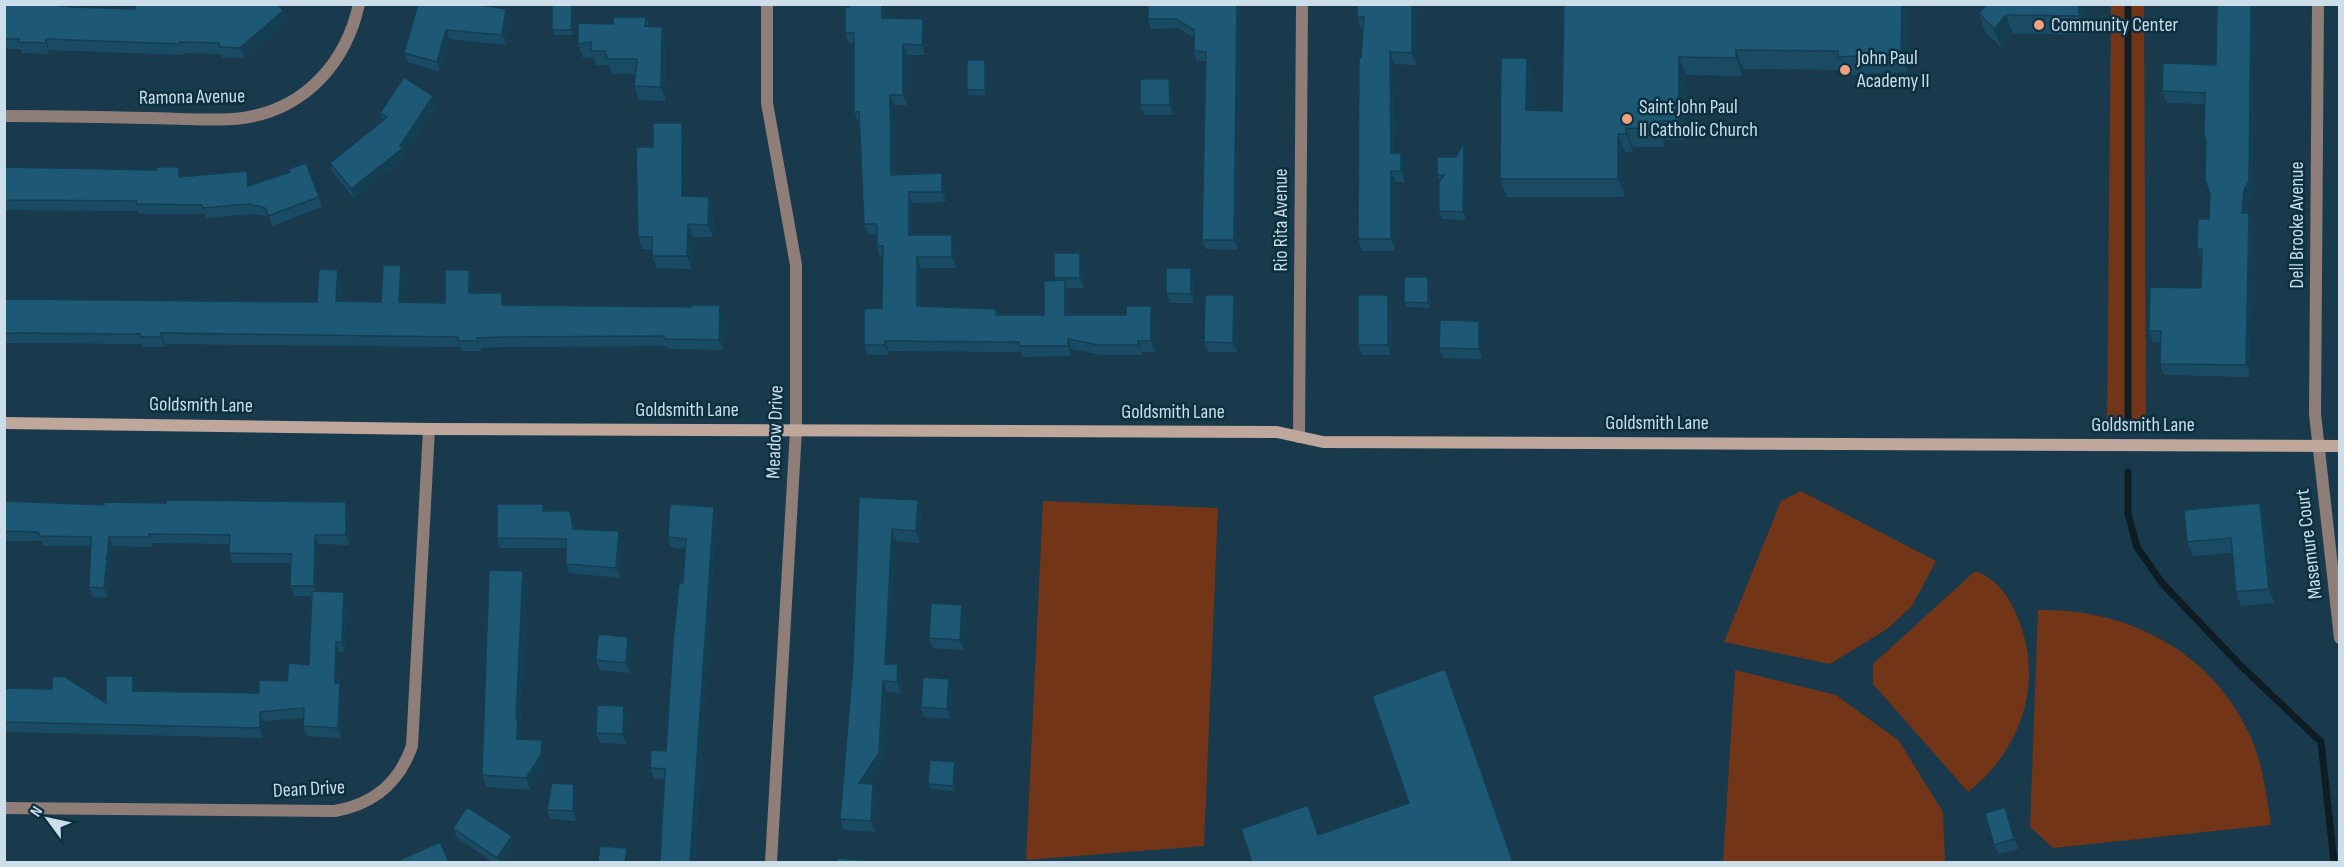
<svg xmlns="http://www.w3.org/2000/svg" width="2344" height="867" viewBox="0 0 2344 867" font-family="'Sofia Sans Condensed',sans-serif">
<rect width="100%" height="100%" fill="#183a4c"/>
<path fill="#723517" d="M2111,5H2144L2146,422L2107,423Z
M1801,491L1936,561L1912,606L1887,629L1830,664L1724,642L1781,501Z
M1043,501L1218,508L1204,846L1026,860Z
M1975,571C1997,579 2008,595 2017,616C2045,680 2022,750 1968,792L1873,684V664Z
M2038,610C2129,608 2215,653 2252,740C2263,767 2267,797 2271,825L2053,848L2030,827Z
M1735,670L1836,695L1899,741L1943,812L1945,862H1723Z"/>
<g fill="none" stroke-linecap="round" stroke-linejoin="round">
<path stroke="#0e1d24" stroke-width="7" d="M2128,4V426
M2128,472V514L2137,547L2162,583L2240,665L2321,742L2334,862"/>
<path stroke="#8f7e77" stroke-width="12" d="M767,4V103L796,265V430L771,862
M2318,4L2315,414L2340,638
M4,116C52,116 99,117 147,118C178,118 211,122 243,118C305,109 346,63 359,4
M1299,437L1302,4
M4,808L335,811C374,804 399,783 412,746L429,429"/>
<path stroke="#c0a79c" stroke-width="12" d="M4,423L429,429L1277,432L1323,442L2340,446"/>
</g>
<path fill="#194c64" d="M53,4V5L70,7L135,9L283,11L287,21L244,58H223L221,54L183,53V55L49,50V54L22,53L21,49H4V5Z
M474,4L509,18L506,45L450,39L440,72L408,62L404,53Z
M574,4L573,35H554L552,30Z
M886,4V18L926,29L925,55H907V105H894L895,175L942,173L946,184V202L912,203V235L956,245V268H921V306L996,309L999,315H1044L1055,280L1054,278L1080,253L1083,263L1084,288H1068V291L1069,315H1126L1151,306L1155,317V352H1141L1142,355H1103L1071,349V356L1023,357L1021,352L889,351V355H868L864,345L882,308L883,256L880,257L877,246V234H868L864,224L859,122H858L854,112V43H849L845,33L850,7Z
M1417,4L1416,65L1394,64L1395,153L1405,164V183L1395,182V251H1362L1358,239L1361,58L1363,28H1361L1357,17Z
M1564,4H1909L1908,72L1845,75L1843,70L1743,69L1742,76L1686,75L1685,140H1666L1665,147H1633V152H1625V197H1507L1500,179L1527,58L1533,76V111H1562Z
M2086,4V34H2013L2001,47L1985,32L1979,13Z
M1240,14L1238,250L1206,249L1202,240L1205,61H1197L1194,51V38L1179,28L1151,29L1148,19Z
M646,17L649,26L667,41L666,101L639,100L634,86L635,74H612L609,65H596L593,57L583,58L578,44L613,24Z
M987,65L986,95H969L967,90Z
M2216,65L2253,193L2248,201L2247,213H2249L2253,224L2250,377L2164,375L2160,364L2161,342H2153L2149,331L2201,288L2202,260L2197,249L2209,219L2210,194L2206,146L2204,138V104L2167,103L2162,91Z
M1169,79L1173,89V115H1144L1140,105Z
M433,96L437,106L405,154L406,158L354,199L333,172L330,163L383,120L380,113Z
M682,123L687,135L686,196L709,197L714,209L713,237H693L692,269L657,268L652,256V250L642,249L638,237L653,147Z
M1464,143L1467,151L1466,220L1442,219L1439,211L1440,181L1437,175L1456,157Z
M306,163L322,207L272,226L269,217L253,214L206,218L205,214H139L138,211L4,210V167L250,181L251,185L290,172Z
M401,265L405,276L403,302L445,303L469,270L473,280V293H502L505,305L691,307L720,305L724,315L723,350L668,349L667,346L505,347L481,348V351H462L460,347L165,344V347H143L142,344L4,343V299L317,302L338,270L342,281L341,301L381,302Z
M1195,278L1194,303H1170L1166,293Z
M1430,282V308L1406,307L1404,302Z
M1234,295L1238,305L1237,352H1208L1204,342Z
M1392,304L1391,355H1362L1358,345Z
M1482,331V359L1443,358L1439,348Z
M859,497L922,511L920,543L896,541L889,664L902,676L901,693L887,692L883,764L870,784H873L877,795L875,832L844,830L840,819L853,663Z
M4,501L104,505L350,511L349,545L318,544V591L348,602L345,652H339V683L344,693L341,738L307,736L303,726L304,718L263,721V738L4,732V688L106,703L136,686V691L259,693L287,681L309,665L312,596H294L290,586L291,563H233L229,553V544L152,543V547L113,546L107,598L93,597L89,587L91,546H43L42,541H4Z
M543,504L545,511L573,521L575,529L622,541L620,578L569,573L566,564V548H500L497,538Z
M714,507L717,517L695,862H660L665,779L654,778L650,768L666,751L683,583L685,549L671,547L668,537Z
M2265,517L2274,603L2241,606L2236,592L2232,553L2193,556L2187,542Z
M528,583L521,726L523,732L522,739L546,752L545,767L530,790L486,787L482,775Z
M965,615L963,650L932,648L929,638Z
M628,637L632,646L630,673L600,670L596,660Z
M953,688L950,719L924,717L921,707Z
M624,706L628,716L626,744L600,743L596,733Z
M955,762L957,767L955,791L930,789L928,784Z
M574,784L578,794L576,821L550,819L547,810Z
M2005,807L2018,849L1998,854L1994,845Z
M453,828L515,846L504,862H493L457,838Z"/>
<path fill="#143e51" d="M572,4H574L573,35L571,30Z
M882,4H886V28L882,18Z
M1237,4L1240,14L1238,250L1234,240Z
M1412,4H1417L1416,65L1412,53Z
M1902,4H1909L1908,72L1901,54Z
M2079,4H2086V34L2079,16Z
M2251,4H2255L2253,193L2248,201L2247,224L2242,213Z
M506,9L509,18L506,45L502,35Z
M283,11L287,21L244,58L240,48Z
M2006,15L2013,34L2001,47L1994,29Z
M923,19L926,29L925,55L922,45Z
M662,27L667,41L666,101L661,87Z
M446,30L450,39L440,72L437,62Z
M46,39L49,50V54L46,43Z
M903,44L907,55V105L903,95Z
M1736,50L1743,69L1742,76L1736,58Z
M1390,52L1394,64L1395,164L1391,153Z
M1679,57L1686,75L1685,140L1679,121Z
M1527,58L1533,76V129L1526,110Z
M985,60L987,65L986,95L985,90Z
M1169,79L1173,89V115L1170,105Z
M890,95L894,105L895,185L891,175Z
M433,96L437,106L405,154L406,158L354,199L351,189L400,146Z
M1659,121L1666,140L1665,147L1659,129Z
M682,123L687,135L686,209L682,196Z
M1626,128L1633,147V152L1626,134Z
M1618,134L1625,152V197L1618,179Z
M1464,143L1467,151L1466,220L1463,212Z
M1401,153L1405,164V183L1401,171Z
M179,167L182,177H179Z
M247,171L250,181L252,196L248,186Z
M1391,171L1395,182V251L1391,239Z
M942,173L946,184V202L942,192Z
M909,192L912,203V245L909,235Z
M709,197L714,209L713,237L708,225Z
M2249,213L2253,224L2250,377L2246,365Z
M688,224L693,237L692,269L687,256Z
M952,235L956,245V268L952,257Z
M1080,253L1083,263L1084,288L1080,278Z
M917,257L921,268V316L917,306Z
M401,265L405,276L403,313L399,302Z
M1191,268L1195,278L1194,303L1191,294Z
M338,270L342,281L340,312L336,301Z
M469,270L473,280V303L469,293Z
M1428,277L1430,282V308L1428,303Z
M1065,280L1068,291L1069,325L1065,315Z
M502,293L505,303V315L502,305Z
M1234,295L1238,305L1237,352L1233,343Z
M1388,295L1392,304L1391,355L1388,345Z
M720,305L724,315L723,350L719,340Z
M1151,306L1155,317V352L1151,341Z
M1479,321L1482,331V359L1479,349Z
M161,333L165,344V347L161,337Z
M1068,339L1071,349V356L1068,346Z
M885,341L889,351V355L885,345Z
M1138,341L1141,352L1142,355L1138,345Z
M918,500L922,511L920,543L916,531Z
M346,502L350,511L349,545L346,535Z
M2260,503L2265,517L2274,603L2269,589Z
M714,507L717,517L695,862H690Z
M570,511L573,521L576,538L573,529Z
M892,529L896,541L889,675L885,664Z
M619,531L622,541L620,578L616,568Z
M315,535L318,544V596L314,586Z
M109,537L113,546L107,598L104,588Z
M523,571L528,583L521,726L523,732L522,751L517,739L516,720Z
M344,592L348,602L345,652L342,642Z
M962,605L965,615L963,650L960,640Z
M628,637L632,646L630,673L626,663Z
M336,642L339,652V692L335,683Z
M898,664L902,676L901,693L897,682Z
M133,676L136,686V701L133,691Z
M949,679L953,688L950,719L947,709Z
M883,681L887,692L883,764L863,794L859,783Z
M340,683L344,693L341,738L338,728Z
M624,706L628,716L626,744L623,734Z
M260,712L263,721V738L260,728Z
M542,740L546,752L545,767L530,790L526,778Z
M955,762L957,767L955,791L953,786Z
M574,784L578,794L576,821L573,811Z
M873,784L877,795L875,832L871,821Z
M512,836L515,846L504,862H499L497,858Z
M627,848L630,858V862H625Z"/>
<path fill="#1d5874" stroke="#143e51" stroke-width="1.5" d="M48,4L70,7L135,9V4H278L283,11L240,48L219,47V43L179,42V44L46,39V43L19,42V39H4V5Z
M418,4H474L506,9L502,35L446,30L437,62L404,53Z
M552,4H572L571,30H552Z
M850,4H882V18L923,19L922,45L903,44V95H890L891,175L942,173V192H909V235H952V257H917V306L996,309V315H1044V281L1065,280V315H1126V306H1151V341H1138V345H1099L1068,339V346H1019V342L885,341V345H864V309L882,308L883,246H877V224H864L859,112H854V33H845V7H850Z
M1148,4H1237L1234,240H1202L1206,52L1194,51V30L1176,19H1148Z
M1357,4H1412V53L1390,52L1391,153H1401V171H1391V239H1358L1359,58H1361L1364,17H1357Z
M1564,4H1902L1901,54L1838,57V51L1736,50V58L1679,57V121H1659V129L1626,128V134H1618V179H1500L1501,58H1527L1526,110L1562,111Z
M1987,4H2079V16L2006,15L1994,29L1979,13Z
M2217,4H2251L2249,181L2244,190L2242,213H2249L2246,365L2160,364L2161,331H2149L2150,287L2201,288L2202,249H2197L2198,219H2209L2210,194L2205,180L2206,138H2204L2205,93L2162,91L2163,63L2216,65Z
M613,17H646L645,26L662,27L661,87L634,86L637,59H607L605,51H591V42L578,44V23L613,24Z
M967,60H985V90H967Z
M404,77L433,96L400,146L403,148L351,189L330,163L387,117L380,113Z
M1140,79H1169L1170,105H1140Z
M653,123H682V196L709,197L708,225L688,224L687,256H652V237H638L636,147H653Z
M1464,143L1463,212L1439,211V182L1444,175H1437V157H1456Z
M306,163L319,197L268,216L265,208L249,204L203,208L202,205L136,204V201L4,200V167L157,170V167H179V177L247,171L248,186L290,172L288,169Z
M1054,253H1080V278H1054Z
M383,265H401L399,302L445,303V270H469V293H502V305L691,307V305H720L719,340L664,339V336L501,337L477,338V341H458V337L161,333V337H140V334L4,333V299L317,302L319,269L338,270L336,301L381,302Z
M1166,268H1191V294L1166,293Z
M1404,277H1428V303L1404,302Z
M1205,295H1234L1233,343L1204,342Z
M1358,295H1388V345H1358Z
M1440,320L1479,321V349L1439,348Z
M859,497L918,500L916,531L892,529L885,664H898L897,682L883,681L879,753L859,783L873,784L871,821L840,819L853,663Z
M166,500L346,502V535H315L314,586H290L291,554L229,553L230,535L149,534V537H109L104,588L89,587L91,537L40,536L38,532L4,531V501L104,505V502L166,503Z
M2260,503L2269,589L2236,592L2231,538L2187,542L2184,510Z
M497,504H543V511H570L573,529L619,531L616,568L566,564V539L497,538Z
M670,504L714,507L690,862H660L665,769L650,768L651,750L666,751L673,642L679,583H683L686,539L668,537Z
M489,570L523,571L516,720H518L517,739L542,740L541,755L526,778L482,775Z
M312,591L344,592L342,642H336L335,683H340L338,728L303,726L304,708L260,712V728L4,722V688L52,689V676L65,677L106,703V676H133V691L259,693V680L287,681L289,663L309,665Z
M931,603L962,605L960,640L929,638Z
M598,634L628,637L626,663L596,660Z
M1445,669L1513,862H1252L1241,829L1308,805L1318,835L1409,803L1372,696Z
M923,677L949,679L947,709L921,707Z
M597,705L624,706L623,734L596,733Z
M930,760L955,762L953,786L928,784Z
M552,783L574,784L573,811L547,810Z
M467,807L512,836L497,858L453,828Z
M2005,807L2014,839L1994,845L1985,813Z
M440,842L449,862H395Z
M600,846L627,848L625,862H598Z
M837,858L870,861V862H837Z"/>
<g fill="#f1a17d" stroke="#0d3041" stroke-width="2">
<circle cx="2039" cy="25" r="6"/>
<circle cx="1845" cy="70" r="6"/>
<circle cx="1627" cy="119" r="6"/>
</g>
<g text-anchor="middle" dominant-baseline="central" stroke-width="5" stroke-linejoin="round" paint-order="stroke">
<g font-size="20" fill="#cbdee9" stroke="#0d3041" text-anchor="start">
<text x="2051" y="25">Community Center</text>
<text x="1857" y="58">John Paul<tspan x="1857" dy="23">Academy II</tspan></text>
<text x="1639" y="107">Saint John Paul<tspan x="1639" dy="23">II Catholic Church</tspan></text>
</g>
<g font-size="20" fill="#cbdee9" stroke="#0d3041">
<text transform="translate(192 97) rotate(-1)">Ramona Avenue</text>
<text transform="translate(1281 220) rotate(-90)">Rio Rita Avenue</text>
<text transform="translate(2297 225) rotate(-90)">Dell Brooke Avenue</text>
<text transform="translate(201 405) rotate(1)">Goldsmith Lane</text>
<text x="687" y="410">Goldsmith Lane</text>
<text x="1173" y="412">Goldsmith Lane</text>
<text x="1657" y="423">Goldsmith Lane</text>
<text x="2143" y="425">Goldsmith Lane</text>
<text transform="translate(775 432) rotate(-88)">Meadow Drive</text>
<text transform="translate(2309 544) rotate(-97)">Masemure Court</text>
<text transform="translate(309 789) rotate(-3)">Dean Drive</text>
</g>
</g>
<rect width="2344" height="867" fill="none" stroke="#cbdee9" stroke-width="12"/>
<g transform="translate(48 819) rotate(303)" stroke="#0d3041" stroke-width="4.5" paint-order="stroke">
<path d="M0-4.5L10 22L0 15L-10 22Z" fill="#cbdee9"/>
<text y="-9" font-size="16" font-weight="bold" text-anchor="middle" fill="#cbdee9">N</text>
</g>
</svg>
